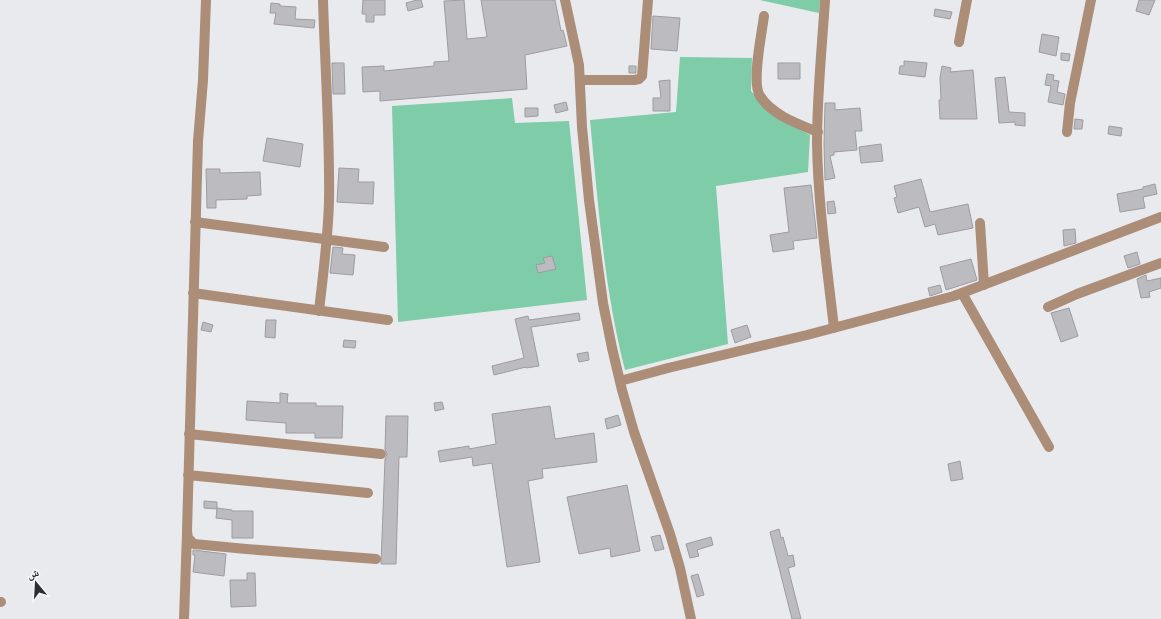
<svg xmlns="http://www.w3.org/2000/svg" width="1161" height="619" viewBox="0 0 1161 619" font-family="Mulish,'Noto Naskh Arabic',sans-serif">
<rect width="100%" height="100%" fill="#e8eaee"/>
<path fill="#7fcca8" d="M760,0H820L819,13Z
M680,57L752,58L751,91L770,113L810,135L808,172L716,186L728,344L625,370C604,288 598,204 590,120L676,112Z
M512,98L515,123L569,121L587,300L398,322L392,106Z"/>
<path fill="#bcbcc0" stroke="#9d9ca0" d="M363,0H385V15H374V22H366V14H362Z
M417,0H421L423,7L408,11L406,3Z
M464,0L467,39L487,37L481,0H555L561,31L563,30L567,46L525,55L527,89L380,101V91L363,92L362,67L384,66V71L434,66V62L449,61L444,1Z
M1139,0H1155L1149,15L1136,11Z
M271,3L280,4V6L296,7L295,19L315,20L314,28L274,24L276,13H270Z
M935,9L952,12L950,19L934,16Z
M653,16L680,18L677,51L651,49Z
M1042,34L1059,37L1056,56L1039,52Z
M1061,53L1070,54L1069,61L1061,60Z
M904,61L927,63L925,77L899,74L900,66H904Z
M332,63H344L345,94H333Z
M778,63H800V79H778Z
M629,66H636V73H629Z
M942,66L951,68L950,72L973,70L977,119H940L939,100H941L940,78Z
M1047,74L1054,75L1053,80L1059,81L1057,92L1065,94L1063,105L1048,102L1051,86L1045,85Z
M1005,77L1009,112L1025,113V126L1015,125V122L999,123L995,78Z
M670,80V111H653V98H661L659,81Z
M566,102L568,110L556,113L554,105Z
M825,103H835V110L860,108L862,131H855L857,150L834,152V155L830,156L835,178L825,180L824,143Z
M525,108H538V116L525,117Z
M1075,119L1083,120L1082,129H1074Z
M1109,126L1122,128L1121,136L1108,134Z
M267,138L303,144L300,167L263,161Z
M881,144L883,161L861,163L859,147Z
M339,168L359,169L358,182H374L373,204L337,202Z
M206,169H220V173L260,172L261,195L247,196V199L216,200V208H207Z
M921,179L930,212L968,204L973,228L938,235L935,224L925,227L919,207L898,213L894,198L897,197L894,186Z
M1155,184L1157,194L1143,197L1145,208L1120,212L1117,194L1143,189V187Z
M811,185L817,238L793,241L794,249L773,252L770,235L789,232L784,188Z
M834,201L836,213L828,214L827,202Z
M1075,229L1076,243L1064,246L1063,230Z
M333,247L343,248L342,254L355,255L353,275L330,273Z
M1137,252L1140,264L1128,268L1124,256Z
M552,256L556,269L538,273L536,265L545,263L543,258Z
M971,259L977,280L946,290L940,267Z
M1146,275L1147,281L1161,278V288L1149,292L1150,297L1141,298L1137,279Z
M940,285L942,292L930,296L928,288Z
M1069,308L1078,336L1061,342L1051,313Z
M579,313L580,320L531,327L539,366L526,368V367L494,375L492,366L524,358L515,319L528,316L529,320Z
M266,320H276L275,338L265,337Z
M203,322L213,325L211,332L201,330Z
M747,325L751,337L735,343L731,330Z
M344,340L356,341L355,348L343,347Z
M588,352L589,360L579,362L577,354Z
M280,393L288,394L287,403H316V406H343L342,438H315V433H286V423L246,420L247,401L280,403Z
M442,402L444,409L435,411L434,403Z
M550,406L555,439L594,433L597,462L542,469L543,478L528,481L540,562L507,567L492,463L473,466L472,457L440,462L438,451L469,446V449L496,444L492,414Z
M618,415L621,425L607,429L605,419Z
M386,416H408L407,457H399L396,564H381L385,459L387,454L385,449Z
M960,461L963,479L951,481L948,464Z
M627,485L640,551L611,557L610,548L579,554L567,497Z
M204,501L217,502V509L204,508Z
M217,508L232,510V511H253V538H232V520L216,518Z
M779,529L781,538L783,537L788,556L793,555L795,566L788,568L801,619H792L770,532Z
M660,535L664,549L655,551L651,537Z
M711,537L713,545L697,550L699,556L690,558L686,544Z
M193,550L226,554L224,576L193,572L195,555H193Z
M247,573H255L256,606L231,607L230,580H247Z
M698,574L704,595L697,597L691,576Z"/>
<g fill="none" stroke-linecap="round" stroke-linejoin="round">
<path stroke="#ab8d78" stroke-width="10" d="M206,0L203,80L198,141L187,531L188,538L194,544L246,549L376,559
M565,0L579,65L582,127L589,200L603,303L612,348L622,390L634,432L670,534L680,568L691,619
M825,0C822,47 817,95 817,143C818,205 827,266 834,328
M764,16C762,33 751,83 760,96C772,115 798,124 818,132
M959,42L967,0
M580,80H634L639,79L642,76L648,0
M1067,132L1070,103L1091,0
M195,222L384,247
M980,223L984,285
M193,293L388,320
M962,293L1049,447
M1048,307L1077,294L1161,263
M319,311C323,275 328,238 329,202C330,134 325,67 323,0
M620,381L668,368L807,335L954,296L1161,217
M189,434L381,454
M188,475L368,493
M0,602H1
M184,619L187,533"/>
</g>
<g transform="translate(36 583) rotate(342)" stroke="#f6f7fb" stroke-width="3" paint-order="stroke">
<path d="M0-3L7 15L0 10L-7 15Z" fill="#2e2e30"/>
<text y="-6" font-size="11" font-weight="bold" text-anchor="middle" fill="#2e2e30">ش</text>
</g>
</svg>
